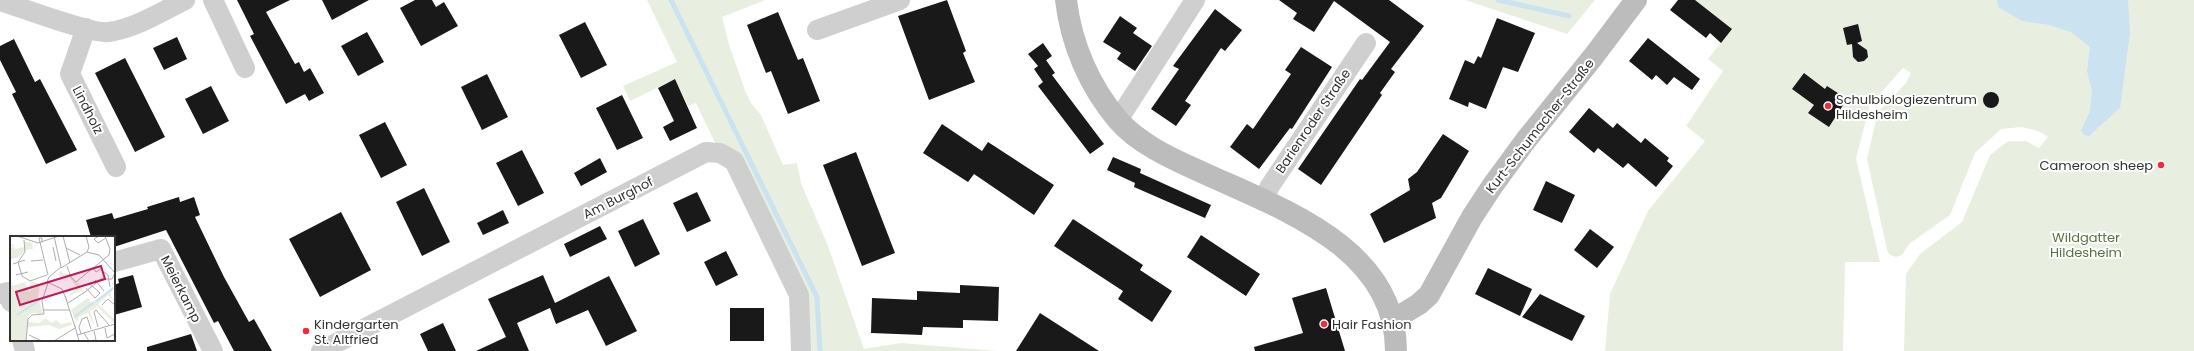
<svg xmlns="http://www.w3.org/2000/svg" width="2194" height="351" viewBox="0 0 2194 351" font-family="Poppins,sans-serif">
<rect width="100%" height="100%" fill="#fff"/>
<path fill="#e8efe0" d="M647,0H765L722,17L729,45L746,93L751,103L761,115L783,165L797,163L801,183L828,246L864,349L901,343L997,351H807L799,295L720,153L691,93L696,103L688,106L675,79L630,101L623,86L677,62Z
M1465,0H1595L1567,34Z
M1695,0H2194V351H1904L1906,274L1920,254L1962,222L1990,155L2008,141H2026L2039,148L2048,137L2038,131L2022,127L2001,129L1975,153L1950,215L1909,244L1902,255L1896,257L1890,255L1887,250L1867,159L1878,112L1906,83L1911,73L1903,68L1870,105L1856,158L1880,262H1845L1843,351H1605L1610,294L1648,211L1705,141L1686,126L1723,71L1708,59L1732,29Z"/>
<path fill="#cbe2f0" d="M1997,0H2128L2130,33L2120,108L2089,136L2084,135L2081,131L2090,111L2092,91L2087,71L2090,47L2071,32L2050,25L2022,21L1998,7Z"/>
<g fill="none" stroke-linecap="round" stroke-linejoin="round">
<path stroke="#cbe2f0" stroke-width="5" d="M671,0L817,297L820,351
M1498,0L1569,16"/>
</g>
<path fill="#191919" d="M237,0H290L266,12L295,64L299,62L304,72L310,68L324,93L309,101L305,94L286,104L250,36L254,34Z
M322,0H369L332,20Z
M415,0H432L436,7L444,2L458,26L421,46L400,8Z
M947,0L966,51L963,53L975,82L929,100L898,16Z
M1279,0H1389L1424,26L1391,69L1395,72L1380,93L1382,95L1321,185L1298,169L1360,79L1362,80L1390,42L1334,1L1314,32L1293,19L1297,13Z
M1678,0H1695L1732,29L1721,43L1710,33L1706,38L1670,10Z
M1215,9L1242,30L1225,51L1221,48L1185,101L1191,105L1176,126L1151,109L1179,69L1173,66Z
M778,12L798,60L803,58L820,101L788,114L771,71L766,73L747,25Z
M1120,16L1137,28L1133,33L1152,46L1135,71L1117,59L1121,53L1103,42Z
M1497,18L1535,33L1518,72L1503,67L1486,109L1469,102L1468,107L1449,99L1465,60L1474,64L1478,56L1481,58Z
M585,22L607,65L581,78L559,35Z
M1858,24L1862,41L1857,43L1867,50L1868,57L1864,61L1858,62L1853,57L1852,44L1847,45L1843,28Z
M367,32L384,62L358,76L341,46Z
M177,37L187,59L164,70L153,48Z
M1648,38L1700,79L1692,90L1674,77L1667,85L1656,75L1652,80L1629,61Z
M14,39L35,82L40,79L77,150L46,164L12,94L16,92L0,60V46Z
M1043,43L1052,56L1038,66L1028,54Z
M1301,47L1332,67L1292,129L1290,128L1259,169L1230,147L1247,124L1253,129L1291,74L1285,70Z
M125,58L165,137L135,152L95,73Z
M1046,60L1055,73L1049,77L1052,75L1104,144L1090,154L1038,86L1043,82L1034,69Z
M1804,73L1825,89L1827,86L1847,99L1829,127L1808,113L1814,105L1792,89Z
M487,74L508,117L482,130L461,87Z
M675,79L697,128L670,141L663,127L674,121L658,88Z
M211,86L229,121L203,134L185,99Z
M1983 100a8 8 0 1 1 16 0a8 8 0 1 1-16 0Z
M622,95L643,138L617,150L596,108Z
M1589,108L1613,128L1617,123L1641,143L1645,138L1669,158L1667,161L1673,166L1656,187L1628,163L1623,168L1598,148L1594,153L1569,132Z
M385,122L407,165L381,178L359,135Z
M942,124L982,151L988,142L1054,185L1034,215L974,174L968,182L923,153Z
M1443,134L1469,151L1441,198L1432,203L1436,218L1384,243L1370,214L1410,190L1408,179L1417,172Z
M522,150L544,193L518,206L496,163Z
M856,152L895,253L862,266L823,165Z
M1113,157L1141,169L1140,173L1211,205L1205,218L1134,187L1135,183L1107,170Z
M600,158L607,172L581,186L574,173Z
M1546,181L1575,195L1562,223L1533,210Z
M424,188L450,242L422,256L396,202Z
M697,192L711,221L687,232L673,203Z
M179,197L180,202L194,197L200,215L195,217L224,277L249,322L254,319L272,351H234L218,321L214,323L166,230L114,247V237H91L86,220L112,213L114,219L148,209L147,207Z
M503,210L509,223L483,235L477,223Z
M341,212L371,270L320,297L289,239Z
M643,219L660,254L635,267L618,231Z
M1073,219L1143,265L1140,270L1172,291L1152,322L1118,299L1123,291L1054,246Z
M600,226L607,239L570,257L564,244Z
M1590,229L1614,247L1597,268L1574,250Z
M1201,235L1260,274L1246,296L1187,257Z
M726,251L738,275L716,286L704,262Z
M1488,268L1532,289L1520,316L1475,294Z
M133,275L142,307L114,315V285L119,283L118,279Z
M543,275L555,303L609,276L637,331L606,346L588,310L556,324L550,308L517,323L529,351H476L506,337L488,299Z
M960,285L999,287L998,321L963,320V328L923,327L922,335L871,333L872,298L917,300V291L960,293Z
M1326,288L1345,351H1255L1254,347L1303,333L1292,298Z
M1540,294L1585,316L1572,341L1522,317Z
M730,308H764V341H730Z
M1040,313L1099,351H1016Z
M443,323L456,351H428L420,334Z
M191,334L197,351H147V347Z"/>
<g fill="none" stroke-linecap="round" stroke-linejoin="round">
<path stroke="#cfcfcf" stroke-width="20" d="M213,0L245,68
M0,1C20,7 93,35 109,32C136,28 161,12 185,0
M86,28L70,74L116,167
M817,30L900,0
M1118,120L1195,0
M1263,201L1270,186L1366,43
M114,262L161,249L213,351
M0,294L8,292L11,302
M22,340L25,351
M321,351L706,152L720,153L734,161L799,295L801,351"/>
<path stroke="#bcbcbc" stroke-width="22" d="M1066,0C1071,43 1089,86 1118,120C1138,143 1170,158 1197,170C1276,207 1396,245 1396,351
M1393,320L1419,304L1429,295L1472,217L1493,185L1526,140L1593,57L1636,0"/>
</g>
<g fill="#f32a3d" stroke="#fff" stroke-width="1.5">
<circle cx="1828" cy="106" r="4"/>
<circle cx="2161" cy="165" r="4"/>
<circle cx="1324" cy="324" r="4"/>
<circle cx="306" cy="331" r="4"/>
</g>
<g text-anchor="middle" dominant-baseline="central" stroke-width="4" stroke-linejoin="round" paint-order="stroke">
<g font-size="13" fill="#323232" stroke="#fff" text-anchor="start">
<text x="1836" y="99">Schulbiologiezentrum<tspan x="1836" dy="15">Hildesheim</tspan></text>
<text x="2153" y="165" text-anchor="end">Cameroon sheep</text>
<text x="314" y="324">Kindergarten<tspan x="314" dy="15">St. Altfried</tspan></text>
<text x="1332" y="324">Hair Fashion</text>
</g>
<g font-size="13" fill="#323232" stroke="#fff">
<text transform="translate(88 110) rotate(63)">Lindholz</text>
<text transform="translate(1313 121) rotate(-56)">Barienroder Straße</text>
<text transform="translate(1540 126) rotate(-52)">Kurt-Schumacher-Straße</text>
<text transform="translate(618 198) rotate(-27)">Am Burghof</text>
<text transform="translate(181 289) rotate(63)">Meierkamp</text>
</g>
<g font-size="13" fill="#56723b" stroke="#fff">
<text x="2086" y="237">Wildgatter<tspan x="2086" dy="15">Hildesheim</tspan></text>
</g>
</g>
<g transform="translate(10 236)">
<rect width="105" height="105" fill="#fff"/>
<path d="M15,5L22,7L23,13L16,14L8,22L0,23V12L4,11L0,9L3,8L5,13L14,11ZM0,33L2,50L15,46L19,56L21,55L20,45L30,48L28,61L33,78L21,77L18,81L16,105H0ZM51,34L52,37L59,38L67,47H70L69,49L73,54L57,61L67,51L58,40L53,42L48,39ZM105,51L100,58L105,66L98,59L88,68L105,84V88L87,70L80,75L85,92L78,77L69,81L67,87L61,74L78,62L82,68ZM35,82L42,87L46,84L51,88L61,86L62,89L49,93L39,89L17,91L18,86L29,87Z" fill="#e8efe0"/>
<path fill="none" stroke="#cbe2f0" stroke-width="2" d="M85,66L103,52M7,79L30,64M64,81L84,66"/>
<path fill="none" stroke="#adadad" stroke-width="1" d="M7,0L28,7L49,0M44,0L51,31L39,41L37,46L52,53L57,65M53,0L60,27M76,0L79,11L77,16M89,0L84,3L88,7L96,2M14,4L15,16L8,26L12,40L20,45L37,39M32,6V2H29L38,39M43,11L46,25M56,12L70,19M21,25L33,24M3,28L15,24M57,30L61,41L66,46L99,19L100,13L95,0M82,31L86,36L92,32M51,32L77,16L89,19L105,37L102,43M94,36L98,39L100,51M6,39L18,36M85,44L94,55M76,52L85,62L90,57L80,48M75,56L91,43H102M56,63L65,91M58,67L75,56M92,69L98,63L105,69M33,74H60M65,90L69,105M88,91L84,76L86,74L99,89M95,92L97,102L105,98M74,97L79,105L86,104L84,95M71,98L69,91L72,83L77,81L81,93M19,99L32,105M67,99L105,88M16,105L18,83L22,79L34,78L32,65L38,47M44,105L65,92"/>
<path fill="#c2185b" fill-opacity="0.15" stroke="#c2185b" stroke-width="2" d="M91,30L95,43L10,69L6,56Z"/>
<rect width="105" height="105" fill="none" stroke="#323232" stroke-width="2"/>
</g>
</svg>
